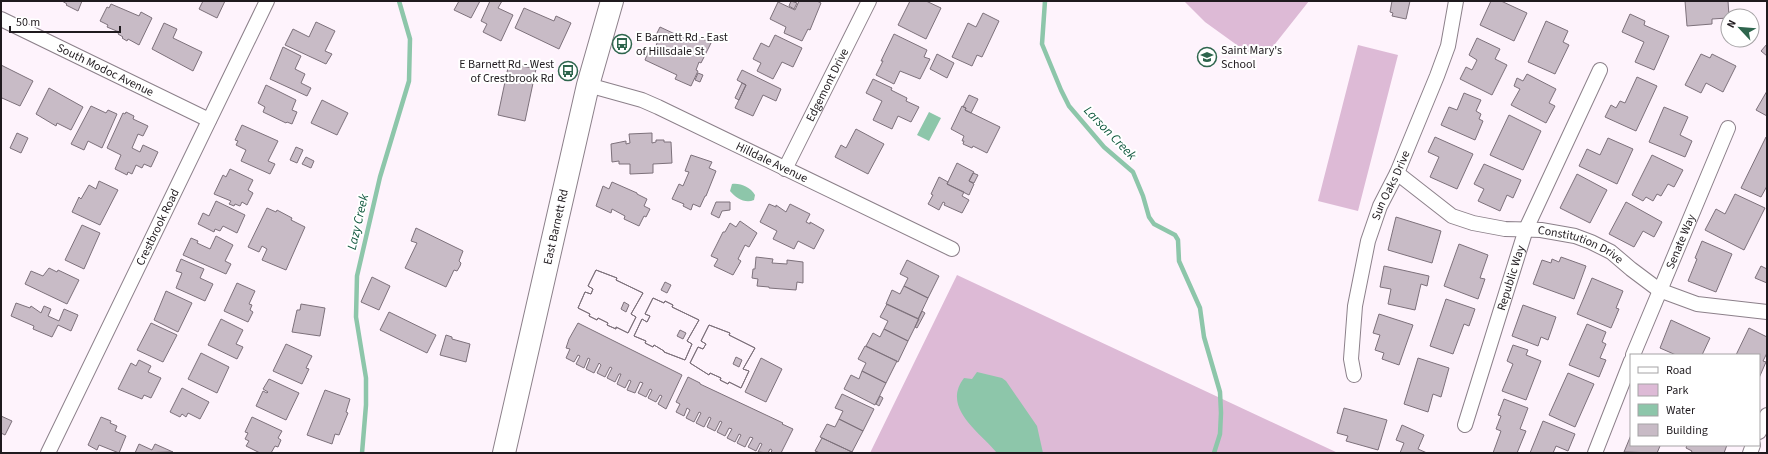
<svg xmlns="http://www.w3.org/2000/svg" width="1768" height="454" viewBox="0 0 1768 454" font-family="'Source Sans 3',sans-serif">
<rect width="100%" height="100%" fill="#fef3fc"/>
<path fill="#ddbad6" d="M1184,1H1309L1271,49L1248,53L1205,22Z
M1358,45L1398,55L1358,211L1318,201Z
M957,275L1338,453H870Z"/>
<path fill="#8dc6aa" d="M929,112L941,118L929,141L917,135Z
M732,184C741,183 750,187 755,195L754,200C745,204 736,198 730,191Z
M977,372L1002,378L1006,381L1037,426L1043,453H997C980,432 941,408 964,378L972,379Z"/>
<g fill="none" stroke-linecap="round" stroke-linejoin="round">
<path stroke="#8dc6aa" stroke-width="4.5" d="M1045,1L1042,44L1061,90L1069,106L1104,147L1133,172L1143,196L1149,217L1154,224L1175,235L1178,240L1179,261L1200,308L1204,337L1220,392L1221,413L1220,434L1214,453
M362,453L366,405V378L356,317L357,276L380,177L409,81L410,39L399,1"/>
</g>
<path fill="#c8bbc6" stroke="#7d717b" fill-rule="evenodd" d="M62,1H82L78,11L66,5L67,4Z
M203,1H225L217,18L199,9Z
M459,1H480L471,18L454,10Z
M490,1H502L498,8L513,15L501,41L483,32L487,24L481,21Z
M791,1L797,3L794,9L789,6Z
M799,1H817L821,3L810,30L808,29L802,41L784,33L786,27L770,19L778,2L795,10Z
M910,1H926L941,8L926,39L898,25Z
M1392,1H1410L1406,19L1392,16L1393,13L1390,12Z
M1491,1H1501L1527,13L1514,41L1480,25Z
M1685,1H1728L1729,16L1728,18L1712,19V24L1687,26Z
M111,4L139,16L141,12L152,18L139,45L128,39L127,41L122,38L123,37L118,34L119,32L107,27L108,25L100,21L107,7L109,8Z
M524,8L554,21L556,16L571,23L559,49L515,28Z
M983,13L999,21L982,57L977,55L972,66L952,57L968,23L976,27Z
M1630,14L1645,21L1644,25L1669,36L1654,70L1635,62L1644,42L1622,32Z
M1546,21L1568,31L1563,42L1569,45L1555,74L1528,62Z
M316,22L335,31L325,51L332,54L326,64L285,45L293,29L309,37Z
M164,23L177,29L173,38L202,52L193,71L152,49Z
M660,27L692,42L695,35L711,43L701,63L699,62L696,70L698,71L691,86L675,79L677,75L645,60L650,48L654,50L658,41L654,39Z
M894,34L927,50L924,57L930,59L920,79L900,71L894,84L876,75L883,61H881Z
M775,35L802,48L793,67L782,62L773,79L757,71L761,63L753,59L761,43L769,47Z
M1477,38L1500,49L1495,59L1507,65L1492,95L1460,79L1466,67L1472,70L1477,60L1469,55Z
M1767,44V56L1761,51Z
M283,47L301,56L295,69L305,74L301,83L311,88L307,96L270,79Z
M937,54L954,63L947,78L930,69Z
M1701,54L1710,58L1712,54L1736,66L1723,92L1706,83L1701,93L1685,85Z
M509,63L536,69L525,121L498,115Z
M1,65L33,81L20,106L2,98L1,100Z
M742,70L781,89L776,101L763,95L753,116L735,108L746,85L737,80Z
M698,73L703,75L700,82L695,80Z
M1527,74L1556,89L1549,103L1555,106L1546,123L1511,105L1520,89L1514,86L1517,78L1523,81Z
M1637,77L1657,86L1636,131L1605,117L1611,105L1616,108L1620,101L1625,103Z
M873,79L892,88L891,90L907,98L906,101L919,107L911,122L898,116L892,129L873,120L882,101L866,93Z
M742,83L746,85L739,100L735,98Z
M266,85L296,100L292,110L297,112L292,124L287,122L286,123L263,112L265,107L258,103Z
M49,88L83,107L71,130L57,123L56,126L36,114Z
M1767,91V116L1756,110Z
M1464,93L1481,100L1476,111L1481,114L1479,119L1483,121L1475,140L1441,125L1449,107L1457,110Z
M969,95L978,99L971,113L965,110L966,108L963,107Z
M322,100L348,113L337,135L311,123Z
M91,106L106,113L108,110L117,114L102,148L88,141L84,150L71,144Z
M962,106L966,108L965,110L1000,127L987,153L973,146L972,148L963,144L964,141H962L964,136L951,129Z
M1664,107L1688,117L1680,135L1692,141L1685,157L1649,142Z
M126,112L134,116L133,119L148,126L143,136L138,134L132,148L140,152L143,145L158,152L151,167L144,164L142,168L136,165L132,174L128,172L127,175L115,169L121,155L107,148L123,113L125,114Z
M1509,115L1541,131L1523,170L1490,155Z
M242,125L278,141L268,161L275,164L270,174L241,161L246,150L236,145L238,141L235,140Z
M856,129L884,144L868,174L835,157L841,145L846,148Z
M17,133L28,138L21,153L10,148Z
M652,133V143L656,142V140H664V142H671L672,163L653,164V173L630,174V164H619V161L612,162L611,144L626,141V144L630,143L629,134Z
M1435,137L1473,154L1457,189L1430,177L1439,157L1428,152Z
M1766,137H1767V186L1761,197L1741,188Z
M1608,138L1633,149L1617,184L1579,166L1587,149L1600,155Z
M296,147L303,150L297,163L290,160Z
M691,155L712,162L709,168L716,171L706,196H705L700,207L693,204L691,210L683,206L684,204L672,199L679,184L683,186L689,172L685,171Z
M1652,155L1683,170L1674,187L1668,184L1661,196L1657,194L1653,201L1646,197L1643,201L1632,195Z
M306,157L314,161L311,168L302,164Z
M957,163L974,172L969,181L974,184L969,195L947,184Z
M1484,164L1521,180L1513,198L1507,195L1500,211L1478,201L1484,189L1474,184Z
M230,169L253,180L248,190L253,193L247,205L242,202L240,206L235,204L234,206L229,204L231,201L214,194L223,175L226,177Z
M973,173L978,175L974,183L969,181Z
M1577,174L1607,190L1590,223L1560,208Z
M939,177L948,182L947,184L964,192L962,196L969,200L962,213L944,205L945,203L943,202L939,210L928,204L933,195L931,194Z
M99,181L118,190L100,225L72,212L79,197L81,199L89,185L96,189Z
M612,182L637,193V194L647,199L644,206L650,209L646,217L644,216L639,226L624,219L625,216L612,209L611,213L596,206L603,186L609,189Z
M1735,194L1765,208L1744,250L1705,230L1716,209L1725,214Z
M216,201L245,215L237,233L223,226L220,231L215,229L214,232L198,224L203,213L209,216Z
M716,202H730V210L722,211L719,218L711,214Z
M1626,202L1662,222L1654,237L1643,231L1634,247L1609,234Z
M769,204L776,207V205L786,212L790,204L810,214L806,222L810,224V222L824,230L814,249L798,241L794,249L773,239L777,231L760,222Z
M267,208L276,212L277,210L292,218L291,220L305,227L286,270L262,260L267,249L262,246L259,252L248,247Z
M1396,217L1441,231L1432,263L1388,250Z
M740,221L757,233L749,247L745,245L738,259L741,261L733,275L714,266L718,259L711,256L723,232H725L730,223L736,227Z
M82,225L100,233L84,269L65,260Z
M416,228L463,251L459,261L461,263L460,266L457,271L454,270L446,287L405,268L417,243L411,241Z
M216,236L233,245L225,261L231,264L226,274L183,255L191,238L198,241L197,243L210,249Z
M1702,241L1732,254L1716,292L1688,281L1697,259L1695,258Z
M1459,244L1488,255L1480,278L1485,279L1478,299L1444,286Z
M756,257L773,259L772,263L787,264V260L803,262V283L797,282L796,290L769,288V287L757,286L758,279L752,278L753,269H755Z
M1561,257L1586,266L1574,299L1533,284L1542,260L1551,263L1552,259L1559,262Z
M181,259L204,269L200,278L213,284L205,301L176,288L182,273L176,271Z
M907,260L939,276L928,298L904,286L908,278L900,274Z
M1384,266L1429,276L1427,286L1421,284L1415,310L1388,304L1391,289L1380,287Z
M1761,266L1767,269V283L1755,278Z
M49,268L57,272L58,270L79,280L67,304L25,284L31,271L43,276Z
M596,270L617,278L616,280L643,293L631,314L636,317L628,333L616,327V329L607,325L608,323L598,318L597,320L589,316L590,314L578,308L585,292L591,294L593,289L588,286ZM624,302L629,305L626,312L621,309Z
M596,270L617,278L616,280L643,293L631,314L636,317L628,333L616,327V329L607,325L608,323L598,318L597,320L589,316L590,314L578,308L585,292L591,294L593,289L588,286Z
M372,277L390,286L379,310L361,302Z
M1592,278L1623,291L1616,308L1619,309L1611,328L1577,314Z
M665,282L671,285L667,293L661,290Z
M237,283L255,291L249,304L252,305L250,310L253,312L248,322L224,311Z
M904,286L928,298L918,319L886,304L892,290L900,294Z
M166,291L192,303L178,332L154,320Z
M653,298L664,303L665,301L673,305L672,307L699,320L687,341L692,344L685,360L664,352V351L654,345L653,347L645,343L646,341L634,336L642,319L647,322L650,316L645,314ZM680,330L686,333L683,339L677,336Z
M653,298L664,303L665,301L673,305L672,307L699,320L687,341L692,344L685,360L664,352V351L654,345L653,347L645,343L646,341L634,336L642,319L647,322L650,316L645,314Z
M1446,299L1475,309L1469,326L1464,324L1453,354L1430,346Z
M16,303L30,308L31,306L41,313L44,306L51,309L48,316L59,321L64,309L78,315L71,331L58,325L52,337L33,329L34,326L11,316Z
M301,304L325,308L320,336L292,332L297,310H300Z
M887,304L919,319L908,341L884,329L888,321L880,317Z
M1523,305L1556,317L1548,340L1541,337L1538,346L1512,336Z
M922,311L925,313L917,328L915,327Z
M389,312L436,335L427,353L380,330Z
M1379,314L1413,325L1399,365L1382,359L1384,353L1375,350L1380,335L1373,333Z
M221,319L243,330L236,344L243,347L237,359L208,345Z
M1671,320L1710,338L1702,355H1676L1660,348Z
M151,323L177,335L163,362L137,350Z
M578,323L682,375L666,409L658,404L662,396L660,395L656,402L648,398L652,390L650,389L646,397L638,393L643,383L640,382L635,393L627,390L631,381L629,380L625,388L617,384L621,374H619L615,382L607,378L612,368L610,367L605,377L597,373L601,365L599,363L594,373L586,369L590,359L588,358L584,368L576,364L580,356L578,355L574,362L566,358L570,349L566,348L569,339Z
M1587,324L1606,332L1602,342L1606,344L1600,358L1606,360L1599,377L1569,365Z
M709,325L730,333L729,335L755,348L743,369L749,371L741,388L729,382L728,384L720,380L721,378L710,373L709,375L690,363L698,347L703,349L706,344L701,341ZM736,357L742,360L739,367L733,364Z
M709,325L730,333L729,335L755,348L743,369L749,371L741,388L729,382L728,384L720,380L721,378L710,373L709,375L690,363L698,347L703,349L706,344L701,341Z
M1749,328L1767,337V353L1763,361L1766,362L1759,378V355H1736Z
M884,329L908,341L898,362L866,346L873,333L880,337Z
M446,335L452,337V339L470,344L466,362L440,355Z
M286,344L312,356L306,368L309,369L302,384L273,371Z
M1513,345L1528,350L1526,355L1541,361L1526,400L1502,391L1513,364L1507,361Z
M865,346L897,361L886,383L862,371L866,363L858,359Z
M201,353L229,367L217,393L188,379Z
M761,358L782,369L766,402L745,392Z
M1418,358L1449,368L1441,397L1433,394L1428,412L1404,404Z
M139,360L151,366L148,372L161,378L151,398L144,395L142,399L118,389L131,363L136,366Z
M862,371L886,383L875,405L844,389L851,375L859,379Z
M1568,373L1594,384L1575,427L1549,415Z
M688,377L700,383V384L783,423L782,424L793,429L781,453H771L772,450L770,449L768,453L758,452L762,444L760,443L756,451L748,447L753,438L750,437L745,447L737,443L741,435L739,434L735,442L727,438L732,429L729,428L725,436L717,432L722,422L720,421L715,431L707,427L711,418L709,417L704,427L696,423L701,413L699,412L694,422L686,418L690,410L687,408L684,416L676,412L680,404L676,402Z
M269,379L299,393L286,420L256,406L263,391L267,393L268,392L263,389Z
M182,388L209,402L200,419L188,413L186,417L182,414L180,417L170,412Z
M325,390L350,399L346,412L348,413L339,435L335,434L332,444L307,435Z
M842,394L874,409L863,431L839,419L843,411L835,408Z
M880,396L883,398L879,406L876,404Z
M1504,399L1528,408L1520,429L1526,431L1517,453H1493L1501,431L1496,429L1501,416L1498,415Z
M1344,408L1387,420L1378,450L1346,441L1348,436L1337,433Z
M1,416L12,421L5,435L1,433Z
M101,417L111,421L110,423L117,426L115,431L126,436L119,453L99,445L97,450L88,445Z
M252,417L282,431L278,438L281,440L278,447L275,446L271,453H260L246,446L249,441L245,439L248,433L245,432Z
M839,419L863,431L852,452L820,437L827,424L835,427Z
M1543,421L1575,434L1568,451L1556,446L1553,453H1530Z
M1402,425L1424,435L1418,449L1427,453H1400L1404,443L1396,440Z
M1631,435V445H1658L1660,446L1657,453L1624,452Z
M822,438L852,452L854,453H820L815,451Z
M139,444L152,450L155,444L173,452L135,453Z
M1687,445H1727L1724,453H1691L1692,451L1686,448Z"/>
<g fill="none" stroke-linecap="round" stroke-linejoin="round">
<g stroke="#8c808a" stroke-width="16">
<g id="minor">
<path id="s1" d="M1,19L209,120"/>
<path id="s2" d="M588,85L642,100L658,107L952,249"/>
<path id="s3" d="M785,169L869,1"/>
<path id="s4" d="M1397,173L1452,216L1473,223L1505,229L1541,230L1575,236L1591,242L1611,252L1631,269L1659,290L1697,304L1767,312"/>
<path id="s5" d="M1633,355L1728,128"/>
<path id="s6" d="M1354,375L1351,359L1355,306L1368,241L1380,206L1397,173L1437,76L1448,46L1456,1"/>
<path id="s7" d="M1465,425L1526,229L1600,70"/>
<path d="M1759,432L1767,415"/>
<path id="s8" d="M48,453L267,1"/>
<path d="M1595,453L1631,361"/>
<path d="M1750,453L1753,445"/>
</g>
</g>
<g stroke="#8c808a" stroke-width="24">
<g id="primary">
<path id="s9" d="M504,453L588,85L612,1"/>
</g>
</g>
<use href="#minor" stroke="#fff" stroke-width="14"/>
<use href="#primary" stroke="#fff" stroke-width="22"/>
</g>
<defs>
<g id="bus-ring" transform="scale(1)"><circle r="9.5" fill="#fff" stroke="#2e654d" stroke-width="1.5"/><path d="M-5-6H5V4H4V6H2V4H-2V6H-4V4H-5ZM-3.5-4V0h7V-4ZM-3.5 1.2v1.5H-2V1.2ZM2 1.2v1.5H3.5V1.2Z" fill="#2e654d"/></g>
<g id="school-ring" transform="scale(1)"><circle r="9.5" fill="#fff" stroke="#2e654d" stroke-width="1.5"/><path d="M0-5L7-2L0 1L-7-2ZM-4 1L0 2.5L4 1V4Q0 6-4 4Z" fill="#2e654d"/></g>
</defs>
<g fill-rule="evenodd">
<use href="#bus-ring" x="622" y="44"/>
<use href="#school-ring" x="1207" y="57"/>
<use href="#bus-ring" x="568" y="71"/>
</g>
<g text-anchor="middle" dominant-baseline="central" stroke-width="4" stroke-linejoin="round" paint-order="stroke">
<g font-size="12" fill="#1f1a1e" stroke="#fff" text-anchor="start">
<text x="636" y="37">E Barnett Rd - East<tspan x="636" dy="14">of Hillsdale St</tspan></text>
<text x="1221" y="50">Saint Mary's<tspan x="1221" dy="14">School</tspan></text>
<text x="554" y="64" text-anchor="end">E Barnett Rd - West<tspan x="554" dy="14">of Crestbrook Rd</tspan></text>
</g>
<g font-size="12" fill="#1f1a1e" stroke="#fff">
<text stroke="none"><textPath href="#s1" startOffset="116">South Modoc Avenue</textPath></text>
<text stroke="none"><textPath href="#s3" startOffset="94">Edgemont Drive</textPath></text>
<text stroke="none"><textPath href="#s2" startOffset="200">Hilldale Avenue</textPath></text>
<text stroke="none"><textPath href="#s6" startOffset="196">Sun Oaks Drive</textPath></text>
<text stroke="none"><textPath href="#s9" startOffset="232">East Barnett Rd</textPath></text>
<text stroke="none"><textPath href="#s8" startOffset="251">Crestbrook Road</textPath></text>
<text stroke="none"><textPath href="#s5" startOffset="123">Senate Way</textPath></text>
<text stroke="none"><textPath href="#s4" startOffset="203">Constitution Drive</textPath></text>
<text stroke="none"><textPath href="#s7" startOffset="154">Republic Way</textPath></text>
</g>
<g font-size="13" font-style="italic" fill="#0c553b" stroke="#fff">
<text transform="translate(1110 133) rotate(46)">Larson Creek</text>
<text transform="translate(358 222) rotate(-77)">Lazy Creek</text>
</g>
</g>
<rect width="1768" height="454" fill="none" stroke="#1f1a1e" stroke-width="4"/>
<rect x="1630" y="354" width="130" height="92" fill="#ffffff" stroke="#a5a3a5"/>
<rect x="1638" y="367" width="20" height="6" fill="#ffffff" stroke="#a5a3a5"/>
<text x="1666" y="374" font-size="12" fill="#1f1a1e">Road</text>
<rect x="1638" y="384" width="20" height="12" fill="#ddbad6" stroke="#a5a3a5"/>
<text x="1666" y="394" font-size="12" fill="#1f1a1e">Park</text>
<rect x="1638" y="404" width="20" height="12" fill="#8dc6aa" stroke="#a5a3a5"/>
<text x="1666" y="414" font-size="12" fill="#1f1a1e">Water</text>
<rect x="1638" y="424" width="20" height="12" fill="#c8bbc6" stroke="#a5a3a5"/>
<text x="1666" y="434" font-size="12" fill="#1f1a1e">Building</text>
<g transform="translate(1740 28) rotate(296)"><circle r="19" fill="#ffffff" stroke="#a5a3a5"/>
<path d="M0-3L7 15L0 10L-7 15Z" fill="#2e654d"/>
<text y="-6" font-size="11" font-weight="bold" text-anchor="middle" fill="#1f1a1e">N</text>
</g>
<path d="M10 26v6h110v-6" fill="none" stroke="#1f1a1e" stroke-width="2"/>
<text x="16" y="26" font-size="12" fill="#1f1a1e" stroke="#ffffff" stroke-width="3" paint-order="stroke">50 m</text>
</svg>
